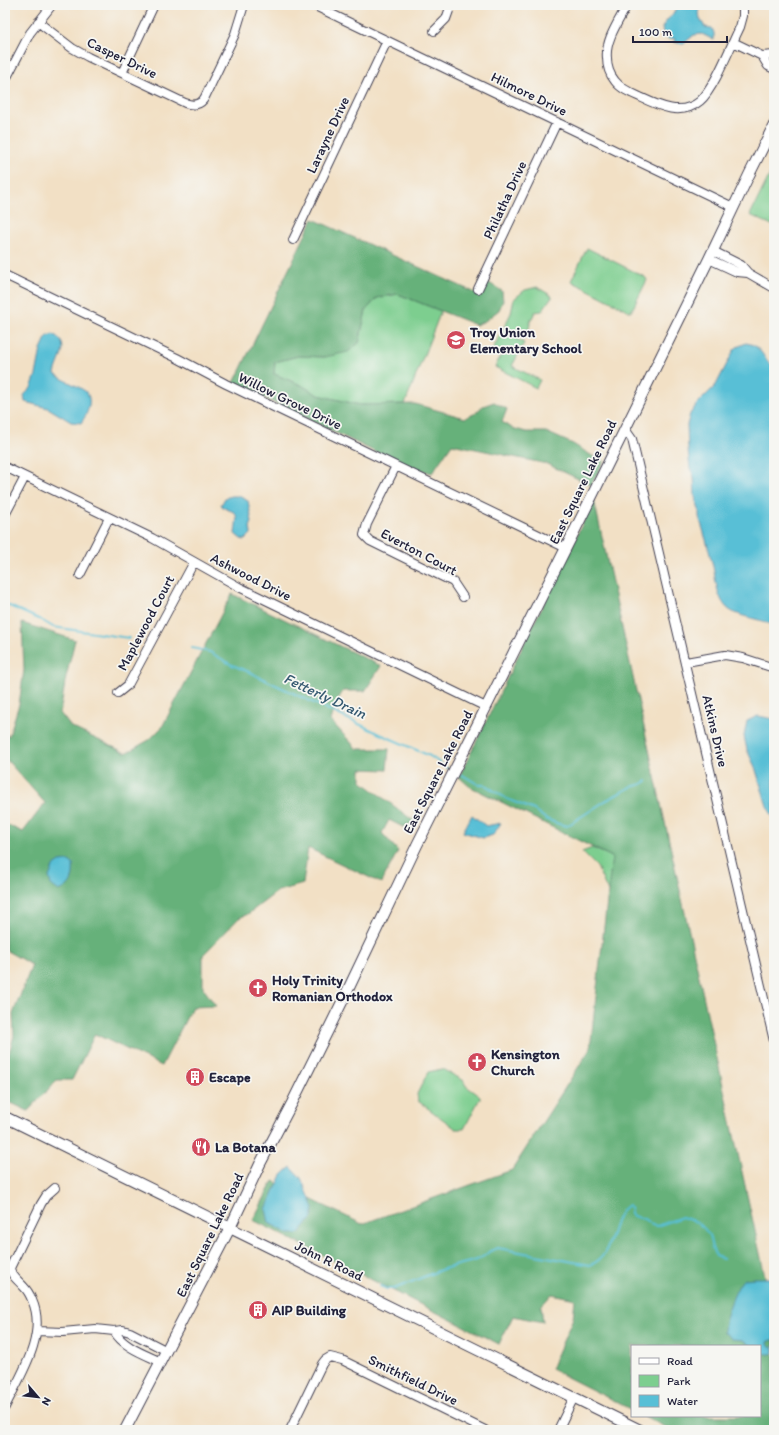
<svg xmlns="http://www.w3.org/2000/svg" width="779" height="1435" viewBox="0 0 779 1435" font-family="Itim,sans-serif">
<rect width="100%" height="100%" fill="#f6f6f2"/>
<filter id="ink" filterUnits="userSpaceOnUse"><feTurbulence type="fractalNoise" baseFrequency=".025" numOctaves="2"/><feDisplacementMap in="SourceGraphic" scale="8" xChannelSelector="R" yChannelSelector="G"/><feConvolveMatrix kernelMatrix="1 2 1 2 8 2 1 2 1" color-interpolation-filters="sRGB"/></filter>
<filter id="wash" filterUnits="userSpaceOnUse"><feTurbulence type="fractalNoise" baseFrequency=".012" numOctaves="4" result="noise"/><feDisplacementMap in="SourceGraphic" scale="16" xChannelSelector="R" yChannelSelector="G"/><feGaussianBlur stdDeviation="0.9" result="paint"/><feColorMatrix in="noise" values="0 0 0 0 0 0 0 0 0 0 0 0 0 0 0 0 0 1.4 0 .05"/><feComposite in="paint" operator="in"/></filter>
<g filter="url(#wash)">
<rect width="100%" height="100%" fill="#f2e0c5"/>
<path fill="#7dce8f" stroke="#507865" d="M774,166V226L750,215Z
M587,248L645,277L647,280L631,312L571,281Z
M537,287L552,296V298L550,299L542,311L535,312L531,320L528,332L521,333L517,339L524,343L512,366L540,380L536,388L495,367L502,353L497,354L493,349L511,313L514,299L525,290Z
M398,294L441,311L405,404L360,405L318,395L301,385L274,374L275,362L298,356L325,357L359,343L366,310L377,298Z
M592,848L617,859L608,892L597,867L582,852Z
M442,1069L463,1080L466,1086L480,1096V1098L464,1129H456L418,1101L417,1094L428,1072Z"/>
<path fill="#66b17a" stroke="#446a5a" d="M313,219L478,294L486,281L502,291L503,301L499,310L485,321L476,325L398,294L377,298L366,310L359,343L348,352L325,357L298,356L275,362L274,374L301,385L318,395L360,405L415,404L465,418L474,414L483,406L494,402L507,409L502,422L512,428L526,432H546L573,444L594,457L604,461L591,485L547,464L452,444L432,473L402,465L234,383Z
M594,500L774,1317V1430H671L644,1416H760V1346H632V1410L551,1369L573,1318L575,1299L552,1294L541,1306L543,1322L513,1316L499,1344L253,1220L273,1181L362,1224L512,1170L590,1049L612,857L469,786L459,777Z
M232,594L381,666L365,691H343L336,703L330,720L357,749H389L387,770L361,769V781L415,822L403,827L389,820L382,833L398,851L381,883L308,848L303,884L278,891L248,914L239,918L203,955V988L216,1006L192,1007L162,1066L95,1034L72,1080H57L28,1111L5,1100V1066L14,1036L13,1014L32,965L5,950V824L23,832L45,803L5,758V734L9,736L19,704L24,670L22,623L75,640L66,677L60,713L71,727L126,753L149,740L162,727Z"/>
<path fill="#58bfd6" stroke="#3d7088" d="M678,5H698L700,19L705,27L712,28L714,33V40L702,34L694,35L683,44L674,42L675,39L671,38L670,40L663,34L662,28C666,19 675,14 678,5Z
M53,334C72,345 58,358 55,374C64,381 77,385 85,391C94,399 87,415 81,423L71,422L48,408L25,402L24,395L31,388L36,375L41,349L47,336Z
M746,343C763,345 762,360 774,367V625C761,619 745,618 733,612C716,604 716,577 712,562C708,547 704,532 699,517V510L695,497L694,477L690,468L688,450L687,425L690,414L697,404L716,385L734,350L737,347Z
M232,496H239L248,501L252,522L250,527L251,534L245,540L241,539L235,534L237,517L234,512L224,508L221,505L225,498Z
M758,716L774,719V819L767,806L755,767L747,750L744,736L747,721Z
M472,815L486,826L501,823L493,835L483,838L463,832Z
M69,861L73,864C74,877 72,886 59,891L51,885L49,877L53,867L60,862Z
M291,1167L301,1178L314,1208L312,1218L298,1234H289L269,1223L266,1209L282,1175Z
M755,1278H769L774,1280V1340H772L768,1342L769,1345L772,1347L774,1345V1353C769,1355 765,1354 760,1352V1346H751L743,1340L732,1339L724,1332C724,1320 735,1287 744,1279Z"/>
<g fill="none" stroke-linecap="round" stroke-linejoin="round">
<path stroke="#58bfd6" stroke-width="2" d="M5,604L41,620L53,627L129,638
M192,648L210,652L230,664L254,674L259,677L380,734L430,756L447,768
M461,774L479,785H485L507,799L534,810L546,819L559,824L567,826L605,801L631,787L642,784L647,781
M380,1286L387,1289H394L443,1269L477,1260L484,1256L490,1251L498,1248L590,1265C616,1256 608,1218 628,1205L630,1207L631,1213L633,1216L644,1219L652,1225L657,1226L682,1217L696,1222L703,1227L709,1235L712,1248L716,1256L723,1259"/>
</g>
</g>
<g filter="url(#ink)">
<g fill="none" stroke-linecap="round" stroke-linejoin="round">
<g stroke="#413e50" stroke-width="10">
<path id="minor" d="M313,5L733,207
M627,5C619,21 605,40 607,58C607,66 610,75 615,81C621,89 631,93 640,97C659,106 681,117 700,101C714,89 731,45 740,27L743,16V5
M38,22L72,48L88,57L185,103C193,106 201,105 205,97L235,34L244,5
M434,31L446,19L451,5
M733,42L762,56
M774,55L762,56L768,66L774,69
M122,73L154,5
M5,81L30,33L52,5
M293,240L387,41
M713,251L741,265L748,273L774,288
M709,259L737,272L748,273
M5,275L177,358L226,384L566,548
M478,289L557,122
M625,429L632,439L774,1041
M396,466L367,524L364,535L370,541L453,582L463,597
M5,467L152,538L239,587L486,707
M5,515L25,477
M80,575L109,518
M686,662L725,655L743,658L774,668
M118,693L128,685L194,562
M37,1331L63,1332L95,1329L114,1331L123,1330L130,1332L167,1351
M114,1331C123,1347 144,1354 161,1362
M5,1407C20,1376 48,1335 32,1300C30,1295 28,1291 24,1287C19,1281 11,1276 10,1268L41,1204L46,1196L55,1188
M290,1430L322,1364L325,1360L330,1357L342,1360L485,1430
M558,1430L574,1397"/>
</g>
<g stroke="#413e50" stroke-width="12">
<path id="major" d="M5,1117L640,1430
M125,1430L230,1228L260,1164L292,1103L345,996L417,845L593,494L709,259L749,175L774,125"/>
</g>
<use href="#minor" stroke="#fff" stroke-width="8"/>
<use href="#major" stroke="#fff" stroke-width="10"/>
</g>
</g>
<defs>
<g id="school-disc" transform="scale(1)"><circle r="9.5" fill="#d1495b" stroke="#f6f6f2"/><path d="M0-5L7-2L0 1L-7-2ZM-4 1L0 2.5L4 1V4Q0 6-4 4Z" fill="#fff"/></g>
<g id="church-disc" transform="scale(1)"><circle r="9.5" fill="#d1495b" stroke="#f6f6f2"/><path d="M-1.2-6h2.4v3.5h3.3v2.4h-3.3V6h-2.4V-.1h-3.3v-2.4h3.3Z" fill="#fff"/></g>
<g id="building-disc" transform="scale(1)"><circle r="9.5" fill="#d1495b" stroke="#f6f6f2"/><path d="M-4-6H4V6H1V3H-1V6H-4ZM-2.5-4.3h1.7v1.8h-1.7ZM.8-4.3h1.7v1.8H.8ZM-2.5-1h1.7V.8h-1.7ZM.8-1h1.7V.8H.8Z" fill="#fff"/></g>
<g id="restaurant-disc" transform="scale(1)"><circle r="9.5" fill="#d1495b" stroke="#f6f6f2"/><path d="M-5-6h1v4h1v-4h1v4h1v-4h1v5L-1.5 .5V6h-2V.5L-5-1ZM5-6V6H3V1.5H1.5Q1.5-4 5-6Z" fill="#fff"/></g>
</defs>
<g fill-rule="evenodd">
<use href="#school-disc" x="456" y="340"/>
<use href="#church-disc" x="258" y="988"/>
<use href="#church-disc" x="477" y="1062"/>
<use href="#building-disc" x="195" y="1077"/>
<use href="#restaurant-disc" x="201" y="1147"/>
<use href="#building-disc" x="258" y="1310"/>
</g>
<g text-anchor="middle" dominant-baseline="central" stroke-width="3.5" stroke-linejoin="round" paint-order="stroke">
<g font-size="14" fill="#22223b" stroke="#f6f6f2">
<text transform="translate(122 58) rotate(26)">Casper Drive</text>
<text transform="translate(529 94) rotate(26)">Hilmore Drive</text>
<text transform="translate(328 135) rotate(-65)">Larayne Drive</text>
<text transform="translate(505 200) rotate(-65)">Philatha Drive</text>
<text transform="translate(290 401) rotate(26)">Willow Grove Drive</text>
<text transform="translate(583 482) rotate(-64)">East Square Lake Road</text>
<text transform="translate(419 552) rotate(28)">Everton Court</text>
<text transform="translate(251 577) rotate(27)">Ashwood Drive</text>
<text transform="translate(146 623) rotate(-62)">Maplewood Court</text>
<text transform="translate(715 731) rotate(77)">Atkins Drive</text>
<text transform="translate(438 772) rotate(-63)">East Square Lake Road</text>
<text transform="translate(210 1235) rotate(-64)">East Square Lake Road</text>
<text transform="translate(329 1261) rotate(26)">John R Road</text>
<text transform="translate(413 1380) rotate(26)">Smithfield Drive</text>
</g>
<g font-size="14" font-weight="bold" fill="#22223b" stroke="#f6f6f2" text-anchor="start">
<text x="470" y="332">Troy Union<tspan x="470" dy="16">Elementary School</tspan></text>
<text x="272" y="980">Holy Trinity<tspan x="272" dy="16">Romanian Orthodox</tspan></text>
<text x="491" y="1054">Kensington<tspan x="491" dy="16">Church</tspan></text>
<text x="209" y="1077">Escape</text>
<text x="215" y="1147">La Botana</text>
<text x="272" y="1310">AIP Building</text>
</g>
<g font-size="15" font-style="italic" fill="#355971" stroke="#f6f6f2">
<text transform="translate(325 696) rotate(25)">Fetterly Drain</text>
</g>
</g>
<rect width="779" height="1435" fill="none" stroke="#f6f6f2" stroke-width="20"/>
<rect x="631" y="1345" width="130" height="72" fill="#f6f6f2" stroke="#a1a1a9"/>
<rect x="639" y="1358" width="20" height="6" fill="#ffffff" stroke="#a1a1a9"/>
<text x="667" y="1365" font-size="12" fill="#22223b">Road</text>
<rect x="639" y="1375" width="20" height="12" fill="#7dce8f" stroke="#a1a1a9"/>
<text x="667" y="1385" font-size="12" fill="#22223b">Park</text>
<rect x="639" y="1395" width="20" height="12" fill="#58bfd6" stroke="#a1a1a9"/>
<text x="667" y="1405" font-size="12" fill="#22223b">Water</text>
<g transform="translate(38 1397) rotate(118)" stroke="#f6f6f2" stroke-width="3" paint-order="stroke">
<path d="M0-3L7 15L0 10L-7 15Z" fill="#22223b"/>
<text y="-6" font-size="11" font-weight="bold" text-anchor="middle" fill="#22223b">N</text>
</g>
<path d="M633 36v6h94v-6" fill="none" stroke="#22223b" stroke-width="2"/>
<text x="639" y="36" font-size="12" fill="#22223b" stroke="#f6f6f2" stroke-width="3" paint-order="stroke">100 m</text>
</svg>
